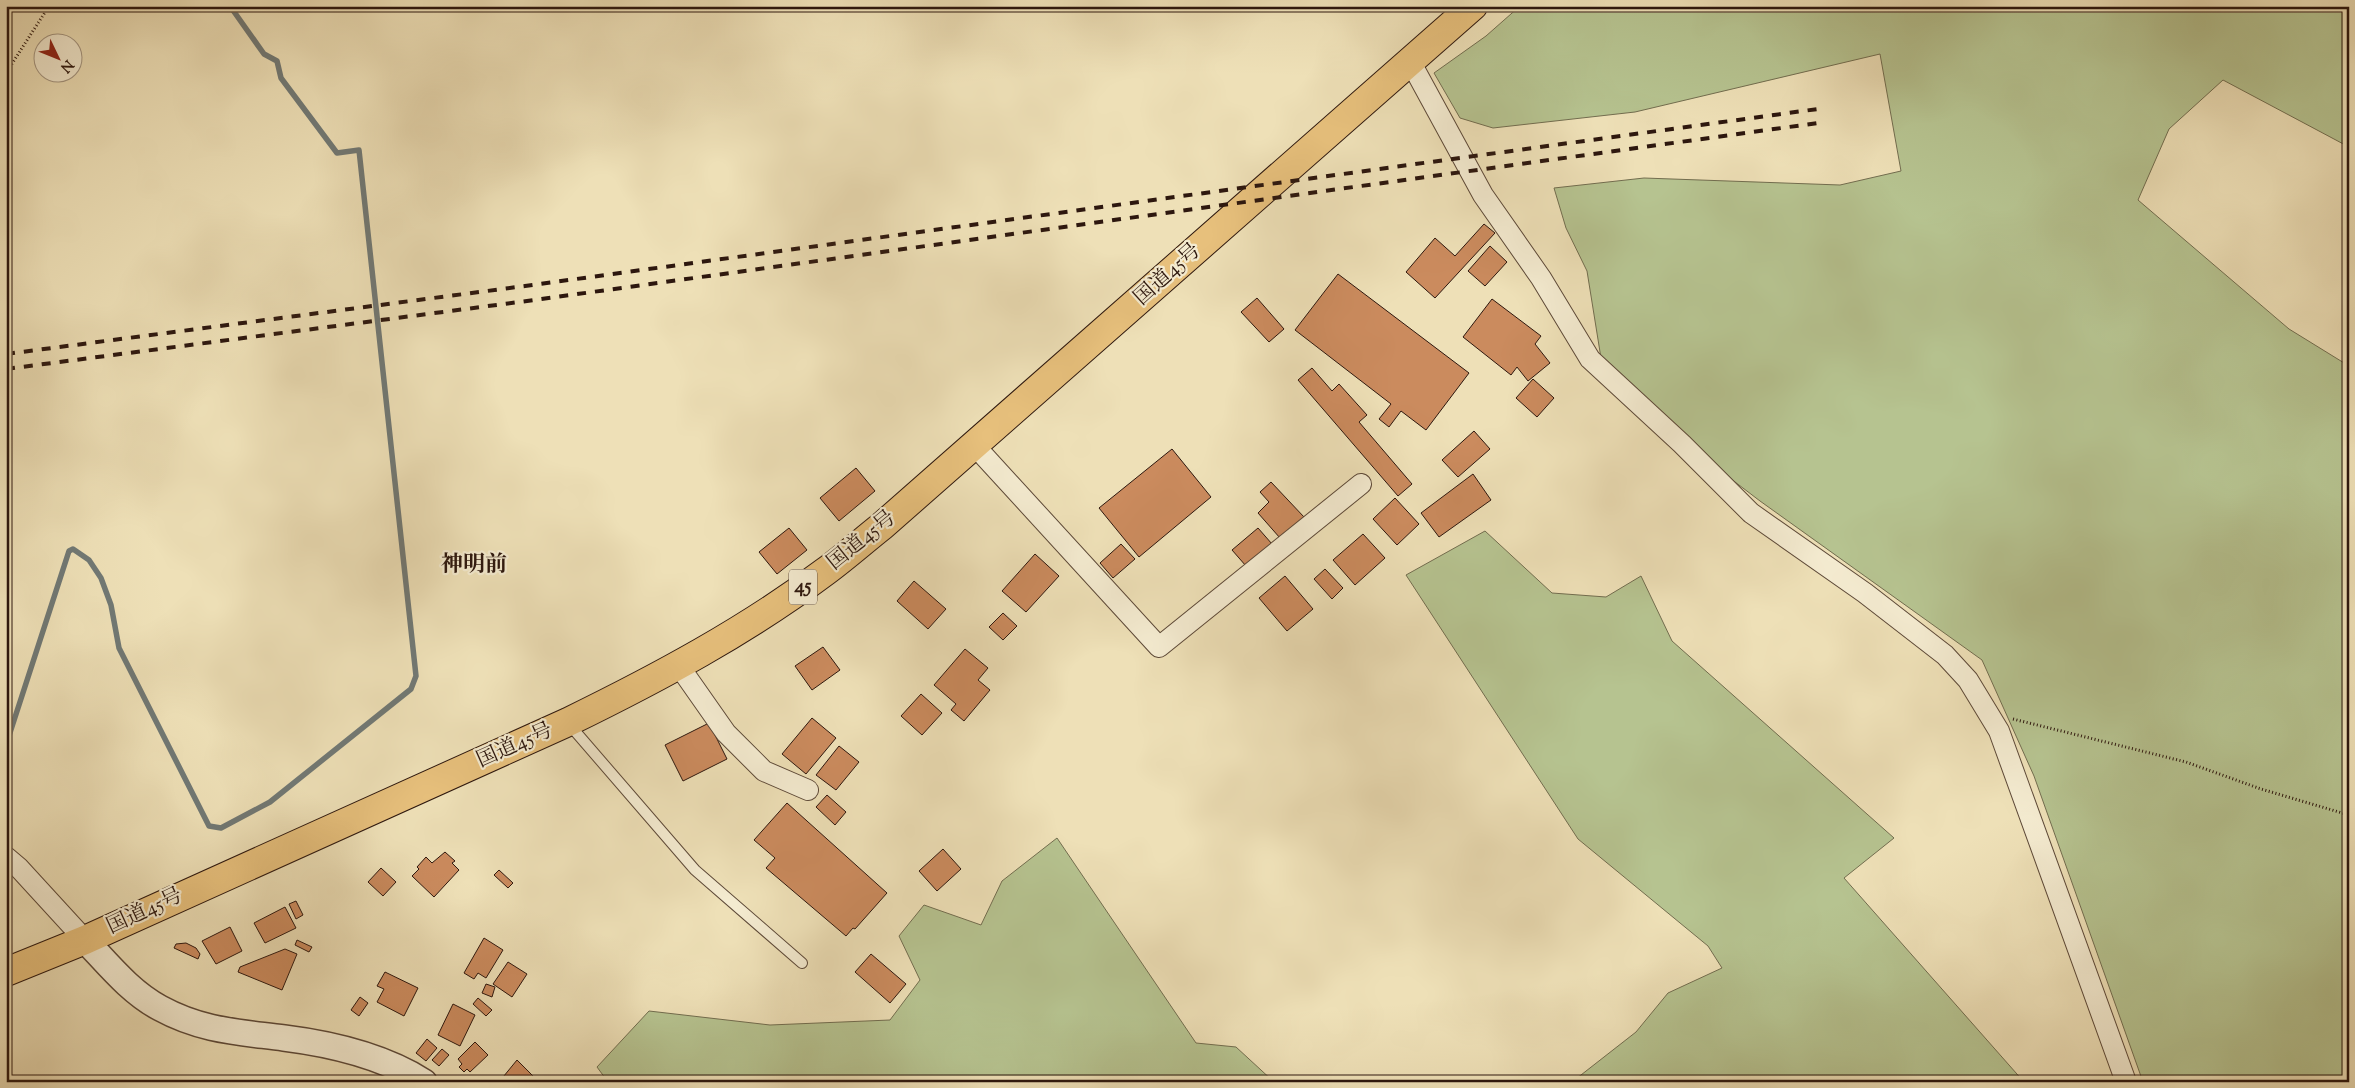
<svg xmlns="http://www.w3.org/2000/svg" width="2355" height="1088" viewBox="0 0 2355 1088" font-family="'Sorts Mill Goudy','Noto Serif JP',serif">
<rect width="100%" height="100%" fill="#eee0b7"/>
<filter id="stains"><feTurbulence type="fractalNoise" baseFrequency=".004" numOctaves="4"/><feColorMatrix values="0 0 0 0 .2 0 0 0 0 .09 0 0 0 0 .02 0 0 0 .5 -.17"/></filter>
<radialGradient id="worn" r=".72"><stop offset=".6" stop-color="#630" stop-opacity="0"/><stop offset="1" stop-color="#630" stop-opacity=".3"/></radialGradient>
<path fill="#b6c390" stroke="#726d4f" d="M1520,6H2349V147L2223,80L2169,129L2138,200L2289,329L2349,366V1082H2143L2034,776L1982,660L1760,501L1605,383L1587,271L1566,228L1554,188L1644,178L1840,185L1901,171L1880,54L1635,112L1493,128L1460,118L1434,73L1486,36Z
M1485,531L1552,593L1606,597L1641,576L1672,641L1894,838L1844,878L2024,1082H1572L1636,1032L1668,993L1722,968L1708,946L1578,839L1406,575Z
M1057,838L1196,1043L1236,1047L1274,1082H608L597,1067L649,1011L770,1025L890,1020L920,980L899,936L924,905L981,925L1002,881Z"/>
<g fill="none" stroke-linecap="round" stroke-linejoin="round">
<path stroke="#717975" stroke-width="5.5" d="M6,745L69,551L73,549L89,560L101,578L111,605L119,648L209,826L221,828L270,802L411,689L416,676L359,150L337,153L281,78L277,61L264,54L230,6"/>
</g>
<path fill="#cb8b5e" stroke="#2d170e" d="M1484,224L1495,233L1435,298L1406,272L1435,238L1455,256Z
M1490,246L1507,262L1485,286L1468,271Z
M1338,274L1469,373L1426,430L1401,411L1389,427L1379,419L1391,404L1295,330Z
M1257,298L1284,329L1269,342L1241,312Z
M1492,299L1541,336L1535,344L1550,363L1528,381L1517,367L1511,375L1463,337Z
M1312,368L1332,391L1339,384L1367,415L1359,422L1412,484L1398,496L1298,380Z
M1533,379L1554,398L1537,417L1516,398Z
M1474,431L1490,449L1458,477L1442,460Z
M1172,449L1211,497L1139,557L1099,508Z
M856,468L875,491L839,521L820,498Z
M1473,474L1491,500L1439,537L1421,513Z
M1271,482L1304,517L1280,538L1258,513L1269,502L1260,492Z
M1395,498L1419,524L1397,545L1373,519Z
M789,528L807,550L777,574L759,552Z
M1258,528L1272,544L1246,566L1232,550Z
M1363,534L1385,558L1355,585L1333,560Z
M1121,544L1135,559L1113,578L1100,563Z
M1035,554L1059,576L1026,612L1002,591Z
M1325,569L1343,588L1332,599L1314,579Z
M1285,576L1313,609L1287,631L1259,598Z
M914,581L946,609L928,629L897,601Z
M1003,613L1017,626L1003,640L989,627Z
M823,647L840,670L812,690L795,666Z
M965,649L988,668L978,680L990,690L964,721L951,710L956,704L934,685Z
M921,694L942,713L922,735L901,716Z
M812,718L836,738L806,774L782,754Z
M709,723L727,759L683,781L665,745Z
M839,746L859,762L836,790L816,775Z
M827,795L846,812L835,825L816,807Z
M787,803L887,893L855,929L853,928L846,936L766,868L775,858L754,840Z
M943,849L961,869L937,891L919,871Z
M445,852L455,861L452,863L459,870L434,897L412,876L419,869L417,867L426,857L432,863Z
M381,868L396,882L383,896L368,882Z
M499,870L513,883L508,888L494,875Z
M296,901L303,915L296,919L289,904Z
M285,907L296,928L265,943L254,923Z
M230,927L242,951L216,964L202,941Z
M484,938L503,950L486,978L478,973L474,979L464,973Z
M297,940L312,947L309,952L295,945Z
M186,943L196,948L200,954L198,959L174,948L176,944Z
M285,949L297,954L282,990L238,972L240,967Z
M871,954L906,984L890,1003L855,972Z
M508,962L527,974L512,997L493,984Z
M385,972L418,988L404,1016L377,1002L384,989L377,986Z
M486,984L495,987L492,997L482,993Z
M360,997L368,1003L359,1016L351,1010Z
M478,998L492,1010L486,1016L473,1004Z
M453,1004L475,1015L460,1046L438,1035Z
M427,1039L437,1048L426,1061L416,1053Z
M475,1042L488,1055L470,1072L467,1069L464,1072L459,1067L462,1064L458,1059Z
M442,1049L449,1055L439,1066L432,1060Z
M517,1060L534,1077L531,1079L532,1081L499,1082Z"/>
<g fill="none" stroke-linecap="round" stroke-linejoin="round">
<g stroke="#5d4938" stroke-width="12">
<path id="service" d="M568,723L695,870L802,963"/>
</g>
<g stroke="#5d4938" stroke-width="22">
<path id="minor" d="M1410,61L1483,195L1541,278L1590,359L1682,444L1751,513L1865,593L1945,655L1968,680L1999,731L2126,1082
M975,446L1159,647L1361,484
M679,666L726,733L764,771L808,790
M6,857L19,868L85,940"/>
</g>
<g stroke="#5d4938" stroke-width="28">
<path id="tertiary" d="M85,940C108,964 130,992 160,1008C202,1031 239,1032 284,1038C332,1044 383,1056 424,1082"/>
</g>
<g stroke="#2d170e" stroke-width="30">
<path id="trunk" d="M6,972L85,940L568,722C658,678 746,631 826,571C845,557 863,541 882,526L1473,6"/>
</g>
<path stroke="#2d170e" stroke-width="3" stroke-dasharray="1 2.5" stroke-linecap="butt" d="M6,73L49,6
M2013,719L2186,762L2261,789L2349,815"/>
<use href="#service" stroke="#f4ebd0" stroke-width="10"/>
<use href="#minor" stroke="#f4ebd0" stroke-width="20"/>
<use href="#tertiary" stroke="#f4ebd0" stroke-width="25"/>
<use href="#trunk" stroke="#e7c07c" stroke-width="28"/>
<path stroke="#2d170e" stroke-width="4" stroke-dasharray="9 9" stroke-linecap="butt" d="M6,354L525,286L1825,108
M6,369L527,301L1825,122"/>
</g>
<g text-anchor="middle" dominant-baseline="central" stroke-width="4.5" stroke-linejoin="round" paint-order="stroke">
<rect fill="#f4ebd0" stroke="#695748" stroke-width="1" x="789" y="569.5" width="28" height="35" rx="4"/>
<g font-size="20" font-weight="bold" fill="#2d170e">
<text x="803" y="587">45</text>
</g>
<g font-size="21" fill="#2d170e" stroke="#f4ebd0">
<text transform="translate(1168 275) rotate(-42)">国道45号</text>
<text transform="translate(862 541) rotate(-39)">国道45号</text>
<text transform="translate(515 746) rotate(-24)">国道45号</text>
<text transform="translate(145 912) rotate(-25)">国道45号</text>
</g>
<g font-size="22" font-weight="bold" fill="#2d170e" stroke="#f4ebd0">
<text x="474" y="566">神明前</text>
</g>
</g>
<rect width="2355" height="1088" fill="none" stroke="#eee0b7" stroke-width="25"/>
<rect x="8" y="8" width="2340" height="1073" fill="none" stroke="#2d170e" stroke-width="2.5"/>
<rect x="12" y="12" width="2330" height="1063" fill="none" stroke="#2d170e"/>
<g transform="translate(58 58) rotate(133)"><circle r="24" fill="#f4ebd0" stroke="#a49682"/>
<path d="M0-4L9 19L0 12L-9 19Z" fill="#8f2418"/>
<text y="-8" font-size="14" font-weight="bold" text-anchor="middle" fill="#2d170e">N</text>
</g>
<rect width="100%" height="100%" filter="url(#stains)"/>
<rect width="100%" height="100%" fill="url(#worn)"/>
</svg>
